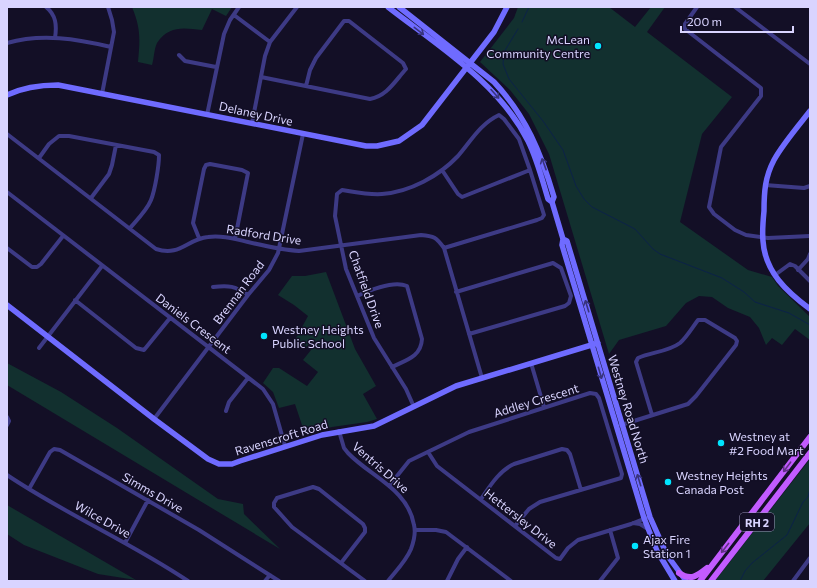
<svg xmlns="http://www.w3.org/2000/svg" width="817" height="588" viewBox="0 0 817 588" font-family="Commissioner,sans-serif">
<rect width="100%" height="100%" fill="#130f26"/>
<path fill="#12302f" d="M132,7H232L226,16L212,9L202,30C184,28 169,25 157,43C154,49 154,59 152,65L138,62C140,39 141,29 132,7Z
M518,7H609L635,27L651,7H665L647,32L732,97L702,134L680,222L748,270L772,277L778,286L810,317V340L795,329L782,345L772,338L766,345L759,328L750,317L728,308L712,297L699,296L686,303L666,326L619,340L609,354L549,154L529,114L510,90L480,62L514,18Z
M326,272L355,349L376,386L363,394L377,419L367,422L332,427L305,434L295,404L279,408L273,392L263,383L273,368H279L307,386L318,372L303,360L311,350L295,340L308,316L294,305L278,295L292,276H305Z
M7,363L61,392L117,428L218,499L243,504L244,514L280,549L7,385Z
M810,459V523L763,581H715Z
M7,505L136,580L98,574L24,545L7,534Z"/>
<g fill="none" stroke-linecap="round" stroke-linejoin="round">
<path stroke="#0c2248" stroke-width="1" d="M522,22L529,7
M518,29L504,52L503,64L509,79L543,121L563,150L576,186L584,199L592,207L635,229L653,249L660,254L722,278L744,292L755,302L789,313L810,325
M740,581L745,571L752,563L787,535L803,502L808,497L810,489"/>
<path stroke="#3d3a85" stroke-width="4" d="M46,7C56,15 57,25 55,38
M697,7L685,24V29L761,88V96L721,147L709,207L714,214L735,230L746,235L768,238L810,236
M735,7L810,64
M234,15L270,42
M7,43C42,33 77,39 111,47
M179,55L185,61L216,67
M261,77L370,99C387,96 395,81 406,69L403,63L349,21H344L316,58L310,70L306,86
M102,94L114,32L112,20L108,7
M207,115L224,34L230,20L239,7
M252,123L265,56L270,42L297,7
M7,134L156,249C180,257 187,239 208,237C221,235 235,239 248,242C265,246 282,250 299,251L421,235C434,236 436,237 444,248L482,378
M39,158L49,144L59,136H69L154,152L159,155C159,166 155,190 151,200C147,210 137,220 130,228
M442,170L458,194L462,197L530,170
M765,185L804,188L810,186
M7,192L263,389L273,404L285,446
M91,198L109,174L112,165L116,145
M199,238L193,223L204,169L206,165L210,164L242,170L248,173L235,239
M7,248L32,267H37L41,264L63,236
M798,270L808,259L810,254
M775,275L790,264L795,266L810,281
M213,287C229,285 235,286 248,295
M456,292L553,263L561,268L571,296L569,303L565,306L469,334
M357,296C370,290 393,280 407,286L422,339C421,357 406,360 392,367
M75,300L136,348L144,350L170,318
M39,348L102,266
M531,363L544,407
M414,407L406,389L374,338L346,269L335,216L337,194L342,190C355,192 368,195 382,194C410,192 439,176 458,156C471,141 480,124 499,115L504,119L519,139L530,170L544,215L542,218L537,220L444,248
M226,411L229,402L248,378
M7,417L9,421L7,425
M154,419L248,295L269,270L278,253L303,134
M621,425L688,404L696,396L736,345L737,341L735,338L705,320H698C692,328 687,337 680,343C668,352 651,352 638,358L636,362L652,415
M339,431L344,448L348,453C371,477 408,489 414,525C416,533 414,541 411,549C406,561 396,571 388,581
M428,452L437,466L556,558L560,559L568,548L578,540L631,524L646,518
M7,475C65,514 130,542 188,581
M389,486L409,461L469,432L590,393L596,394L599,398L622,474L621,478L540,502L529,509L515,526
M29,489L50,452L54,449L60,450L199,530L279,581
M481,499C490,486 499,471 514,464L562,449L567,450L570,454L581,490
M633,523L640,524L648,529
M415,530H436L446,532L511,581
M125,543L148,500
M341,563L365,532V528L363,524L319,489L313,487L277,498L274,503V507L292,527L365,581
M265,581L270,575
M447,581L458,559L467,547
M600,581L618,558L610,530
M793,581L810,558"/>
<path stroke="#6f6bff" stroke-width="5.5" d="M388,7C438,46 499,83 528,141C537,159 542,179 548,199L552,202
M399,7L494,82C526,116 541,153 554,197L552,202L563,239L562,245L644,518L657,551L675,581
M7,95C24,87 40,85 58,85L366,146H377L399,141L422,125L494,32L507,7
M810,111C799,125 782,145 774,160C765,177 764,192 764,211C763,221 762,231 763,241C765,272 787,292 810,309
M563,239L567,241L650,517L667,555L686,581
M7,305L154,419L208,459L219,464H232L240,461L322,435L374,426L456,386L598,343"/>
<path stroke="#c25bff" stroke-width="6" d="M679,573C691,581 697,576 707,568
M700,581L810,437
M711,581L810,453"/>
</g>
<defs><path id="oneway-shaft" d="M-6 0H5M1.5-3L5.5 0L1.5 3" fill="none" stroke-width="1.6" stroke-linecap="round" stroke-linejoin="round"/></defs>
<g stroke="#38347d">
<use href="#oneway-shaft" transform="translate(419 31) rotate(38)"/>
<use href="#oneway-shaft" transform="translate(495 94) rotate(48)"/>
<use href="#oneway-shaft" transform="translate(544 164) rotate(-110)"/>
<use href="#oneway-shaft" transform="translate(587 306) rotate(-107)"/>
<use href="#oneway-shaft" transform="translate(600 373) rotate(74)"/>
<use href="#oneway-shaft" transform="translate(639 480) rotate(-107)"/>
</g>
<g stroke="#623188">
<use href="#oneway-shaft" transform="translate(787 467) rotate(127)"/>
<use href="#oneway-shaft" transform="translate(725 548) rotate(128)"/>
</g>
<g fill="#00e5ff" stroke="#130f26" stroke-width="1.5">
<circle cx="598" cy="46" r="4"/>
<circle cx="264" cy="336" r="4"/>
<circle cx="721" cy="443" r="4"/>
<circle cx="668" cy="482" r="4"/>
<circle cx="635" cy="546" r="4"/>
</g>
<g text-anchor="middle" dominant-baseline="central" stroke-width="3" stroke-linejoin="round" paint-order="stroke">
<rect fill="#130f26" stroke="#9e99be" stroke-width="1" x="740" y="513" width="34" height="18" rx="3"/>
<g font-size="11" font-weight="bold" fill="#d9d4ff">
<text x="757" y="522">RH 2</text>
</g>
<g font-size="12" fill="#d9d4ff" stroke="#130f26" text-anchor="start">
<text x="590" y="39" text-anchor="end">McLean<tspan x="590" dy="14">Community Centre</tspan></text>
<text x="272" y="329">Westney Heights<tspan x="272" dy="14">Public School</tspan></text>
<text x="729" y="436">Westney at<tspan x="729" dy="14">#2 Food Mart</tspan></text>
<text x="676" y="475">Westney Heights<tspan x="676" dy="14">Canada Post</tspan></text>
<text x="643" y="539">Ajax Fire<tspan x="643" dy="14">Station 1</tspan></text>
</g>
<g font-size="12" fill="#d9d4ff" stroke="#130f26">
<text transform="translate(256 113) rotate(12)">Delaney Drive</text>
<text transform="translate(264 234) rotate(9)">Radford Drive</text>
<text transform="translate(367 289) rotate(70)">Chatfield Drive</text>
<text transform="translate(238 292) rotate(-53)">Brennan Road</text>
<text transform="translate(194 323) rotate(37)">Daniels Crescent</text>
<text transform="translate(536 400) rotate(-17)">Addley Crescent</text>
<text transform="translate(629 409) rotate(73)">Westney Road North</text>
<text transform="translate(281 437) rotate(-17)">Ravenscroft Road</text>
<text transform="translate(381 467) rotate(41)">Ventris Drive</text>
<text transform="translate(153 492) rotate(30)">Simms Drive</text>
<text transform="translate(521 518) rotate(38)">Hettersley Drive</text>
<text transform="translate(103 519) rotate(29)">Wilce Drive</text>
</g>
</g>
<rect width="817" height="588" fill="none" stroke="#d9d4ff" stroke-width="16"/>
<path d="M681 26v6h112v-6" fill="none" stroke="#d9d4ff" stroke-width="2"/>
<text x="687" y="26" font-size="12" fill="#d9d4ff" stroke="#130f26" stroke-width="3" paint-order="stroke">200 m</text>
</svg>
